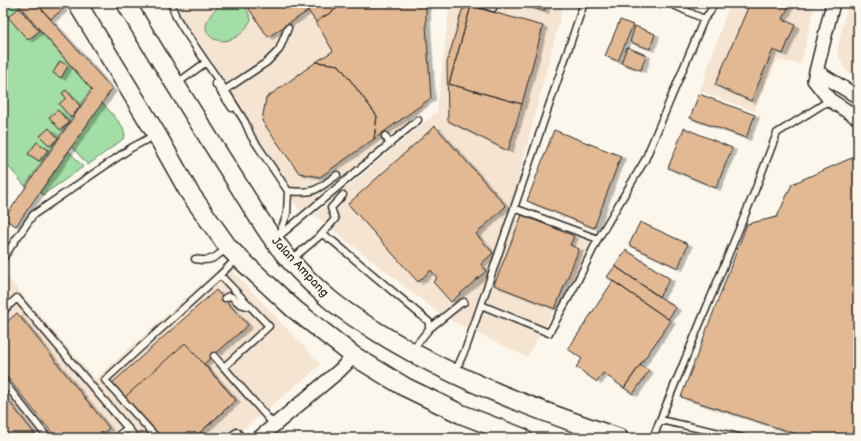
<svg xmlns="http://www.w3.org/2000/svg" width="861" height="441" viewBox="0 0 861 441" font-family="'Balsamiq Sans',sans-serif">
<defs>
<filter id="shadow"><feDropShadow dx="4.5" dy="2.5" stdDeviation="0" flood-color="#0004"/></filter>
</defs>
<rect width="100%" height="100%" fill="#fbf7ec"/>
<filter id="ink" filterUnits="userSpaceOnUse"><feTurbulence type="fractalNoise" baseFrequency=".025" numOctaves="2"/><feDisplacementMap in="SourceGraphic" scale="8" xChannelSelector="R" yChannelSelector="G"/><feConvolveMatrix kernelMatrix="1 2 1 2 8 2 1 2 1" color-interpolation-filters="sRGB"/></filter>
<g filter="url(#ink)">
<path fill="#f4e4d1" d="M163,3H424L428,106L300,211L199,62Z
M450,3H564L510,210L593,242L527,357L444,317L314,215L437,112Z
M730,3H815L801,64L777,60L754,111L700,91Z
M848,3H858V81L844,68L837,51Z
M225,263L321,365L232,438H3V282L7,277L95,379Z"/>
<path fill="#a2dea5" stroke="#668468" d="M3,3H15L91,89L25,186L3,160Z
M223,3H240L246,8L251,19C233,61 179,35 223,3Z
M102,102L123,127L125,135L123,139L88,165L71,146Z
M69,151L83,167L43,195L40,192Z"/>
<path fill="#e2b993" stroke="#2b2b2b" filter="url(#shadow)" d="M17,3H36L112,89L16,226L4,219L92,90Z
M36,3H58L63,9L51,19Z
M245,3H303L308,11L268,37Z
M303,3H336L339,7L316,22Z
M336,3H426V25L431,98L374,139L377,116L339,65L316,62L333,51L316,22L339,7Z
M517,3H546L544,11Z
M750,3H790L783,19L795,25L783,54L773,50L751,101L715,85Z
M471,6L543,26L522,104L449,84Z
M471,6L449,84L522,104L508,151L448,121L447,63L462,10Z
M19,8L39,31L28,40L8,17Z
M620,20L633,25L618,61L605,56Z
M635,26L655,34L650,49L630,42Z
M627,47L646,55L641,70L621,63Z
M60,61L68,66L61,78L53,73Z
M316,62L339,65L377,116L374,139L320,177L299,173L262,121L266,98Z
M66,90L80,106L71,118L59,104L66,98L62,93Z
M699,94L755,115L746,138L690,118Z
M58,110L69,123L60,130L49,117Z
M435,126L506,206L476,234L493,253L481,264L486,271L451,302L433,282L437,278L431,270L418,282L348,204Z
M49,128L58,138L50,146L40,136Z
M684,128L732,148L716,188L668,168Z
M554,130L621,156L594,228L527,201Z
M37,142L48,150L39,161L28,154Z
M856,156L858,158V417L850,438H809L681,397L747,224L777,217L792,184Z
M522,215L574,236L570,245L579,249L555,309L494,285Z
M640,222L688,244L678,268L629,245Z
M626,250L670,279L659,297L615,266Z
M615,266L676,308L668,319L607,277Z
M613,281L671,321L624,388L603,373L597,382L576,367L582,359L568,349Z
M216,290L248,325L204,364L236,400L194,438H162L112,383Z
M17,313L109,428L97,438H56L3,372V325Z
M185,343L236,400L194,438H162L125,397Z
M640,365L649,371L633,394L624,388Z
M3,394L38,438H3Z"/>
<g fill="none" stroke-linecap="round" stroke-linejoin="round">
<g stroke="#2b2b2b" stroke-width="9">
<path id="lane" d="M171,3L176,17L184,30L225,90L245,122L251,136L288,191L287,214L278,238
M478,3L493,8
M669,3L704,19
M215,83L232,108
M176,84L205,63
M225,90L267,62L279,50L288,28
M385,136L390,144
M288,191C315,194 317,190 337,175
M514,208L598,239
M322,234L335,219L331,208L343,195
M278,237L418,120
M3,258L33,215L131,148L155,135
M195,259C211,262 215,258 227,248
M291,260L322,234L334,242L429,322V329L412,350
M225,298L229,296L232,297L240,304L250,307
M481,305L549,333L575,286L598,239L645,160L704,19L710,12L714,3
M3,311L17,298L136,438
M429,329L460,304L464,302
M214,356L274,425
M224,367L269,326L220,275L236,259
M455,372L466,348L481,305L584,3
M3,381L48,438
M660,420L743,438
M115,438L128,428
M157,438L105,380L220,275
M228,438L237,432L242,438
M653,438L660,420L754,193L777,133L830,100"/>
</g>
<g stroke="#2b2b2b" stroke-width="16">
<path id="street" d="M833,3L814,80L830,100L858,118
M816,71L858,97
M259,438L339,371L354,356"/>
</g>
<g stroke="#2b2b2b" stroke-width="21">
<path id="secondary" d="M77,3L157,135L189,192L228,247L238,257L294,309L354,356L405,387L461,414L523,438
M126,3C160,61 196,118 232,175C246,197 258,218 273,239C288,260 307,280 327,297C345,313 368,326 389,339C461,382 540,411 619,438"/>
</g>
<use href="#lane" stroke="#fbf7ec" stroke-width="6"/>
<use href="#street" stroke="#fbf7ec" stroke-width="13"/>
<use href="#secondary" stroke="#fbf7ec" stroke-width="18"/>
</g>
</g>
<g text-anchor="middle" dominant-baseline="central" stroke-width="4" stroke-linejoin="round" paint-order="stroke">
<g font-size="12" fill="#2b2b2b" stroke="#fbf7ec">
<text transform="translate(300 267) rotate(47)">Jalan Ampang</text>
</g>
</g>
<rect width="861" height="441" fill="none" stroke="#fbf7ec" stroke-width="16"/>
<rect x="8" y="8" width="845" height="425" fill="none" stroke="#2b2b2b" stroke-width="1.5" filter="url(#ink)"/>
</svg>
